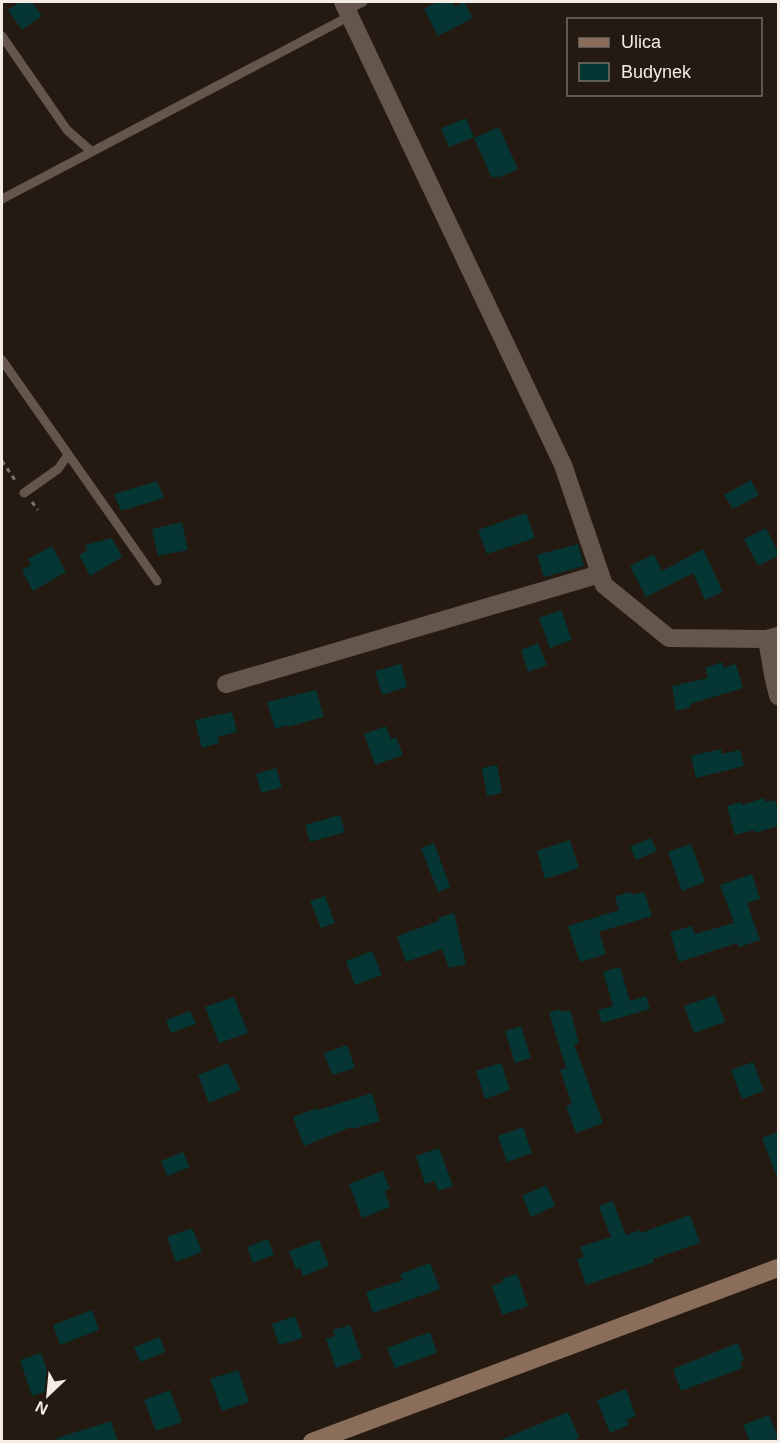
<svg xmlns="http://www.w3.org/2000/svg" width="780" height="1443" viewBox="0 0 780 1443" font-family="Arial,sans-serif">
<rect width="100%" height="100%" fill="#251a12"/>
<path fill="#053633" d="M20,2H32L42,16L22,30L8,10Z
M437,2H452L455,7L464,2L473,18L438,36L424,9Z
M466,118L474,137L449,147L441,128Z
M499,127L518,169L498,178L497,176L492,178L474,138Z
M751,480L759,495L733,509L724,495Z
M157,481L164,498L121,511L114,494Z
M526,513L535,538L487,554L478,530Z
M182,522L188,550L158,556L152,529Z
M766,528L778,552V556L758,566L744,539Z
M112,538L122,557L90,576L79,555L88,550L85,545Z
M578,544L584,566L544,577L537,555Z
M52,546L66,572L33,591L22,570L31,565L28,559Z
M703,549L723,592L705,600L693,573L646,597L630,566L654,554L662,571Z
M561,610L572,640L550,648L539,618Z
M538,643L547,665L528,672L521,650Z
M722,662L724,668L736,664L743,688L690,704L691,707L676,711L672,686L708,678L705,668Z
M401,664L407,687L382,695L375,671Z
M316,690L324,717L287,727V725L275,729L267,702Z
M232,712L237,732L218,737L219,743L202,748L195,720Z
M386,726L391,739L396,737L403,755L375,765L364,734Z
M721,749L722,754L740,750L744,766L696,778L691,756Z
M497,765L502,793L487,796L482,768Z
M276,768L282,787L261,793L256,774Z
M764,798L766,802L775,800L778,810V826L755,833L754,830L735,835L727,806L741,802L742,805Z
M340,815L345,832L310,842L305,825Z
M651,838L657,851L636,860L630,847Z
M570,840L579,868L545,879L537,851Z
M434,843L450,887L438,892L421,848Z
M691,844L705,882L682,891L668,852Z
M752,874L760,899L747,903L760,940L739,947L737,943L679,962L670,932L692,926L695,934L734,923L720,885Z
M631,892L632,895L644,892L652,916L599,932L606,954L580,962L568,926L619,910L615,896Z
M325,896L335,923L321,928L310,901Z
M454,913L466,964L449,968L442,949L406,962L397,936L439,921L438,918Z
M372,951L382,975L355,985L346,961Z
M620,967L630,1001L646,996L650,1009L602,1023L598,1010L613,1006L603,972Z
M715,995L725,1022L694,1033L684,1006Z
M234,997L248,1033L219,1043L205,1007Z
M560,1009L561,1012L570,1010L579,1043L574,1044L603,1123L576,1133L566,1106L572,1104L560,1070L566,1068L549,1012Z
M190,1011L196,1024L171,1033L166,1020Z
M521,1026L531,1058L515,1063L505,1031Z
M347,1045L355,1068L332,1075L324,1053Z
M753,1062L764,1091L742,1099L731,1070Z
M228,1063L240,1090L209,1103L198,1075Z
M501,1063L510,1090L485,1099L476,1071Z
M372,1093L380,1121L352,1129L351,1127L304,1146L293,1117L317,1108L318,1110Z
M523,1127L532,1153L507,1162L498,1136Z
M778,1132V1178H777L762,1138Z
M439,1148L453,1186L438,1191L434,1181L425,1184L416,1156Z
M183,1152L190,1167L167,1176L161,1161Z
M383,1171L390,1189L385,1191L390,1207L362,1218L349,1184Z
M546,1185L555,1206L531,1217L522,1196Z
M613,1201L626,1235L640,1230L641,1233L690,1215L700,1243L653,1259L654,1262L586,1285L577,1259L584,1257L580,1247L611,1237L599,1206Z
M192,1228L202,1252L176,1262L167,1237Z
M268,1239L274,1255L253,1263L247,1247Z
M319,1240L329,1266L303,1276L300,1268L296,1269L289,1251Z
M430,1263L440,1289L373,1313L366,1292L403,1280L400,1274Z
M517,1274L528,1306L502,1315L492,1286L503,1282L502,1279Z
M92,1310L99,1330L60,1345L53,1325Z
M295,1316L303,1338L279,1345L272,1324Z
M350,1325L362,1358L336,1368L326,1339L335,1336L333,1330Z
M430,1332L437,1353L395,1368L387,1348Z
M160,1337L165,1352L140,1362L134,1347Z
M738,1343L744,1360L740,1362L743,1368L681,1391L673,1369Z
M41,1353L54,1389L32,1396L20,1360Z
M238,1370L249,1402L222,1411L210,1379Z
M626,1389L636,1416L626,1420L629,1425L610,1433L597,1400Z
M170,1390L182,1422L156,1431L144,1400Z
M568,1412L579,1438L571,1442H496Z
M769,1415L778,1438L769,1442H750L743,1425Z
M111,1421L118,1442H57V1438Z"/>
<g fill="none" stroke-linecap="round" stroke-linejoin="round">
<path stroke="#7d736c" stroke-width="3" stroke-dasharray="4.5 4.5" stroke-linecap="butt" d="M2,461L17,483
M32,502L38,510"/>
<path stroke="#64564d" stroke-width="9" d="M347,10L363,2
M2,36L67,130L91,151
M2,199L350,16
M2,360L157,581
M24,493L58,469L68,455"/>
<path stroke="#64564d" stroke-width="18" d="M343,2L563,465L604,585L669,638L767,639L778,636
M767,639L773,675L778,696
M226,684L600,574"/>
<path stroke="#8a6e5a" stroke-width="18" d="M312,1442L778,1268"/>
</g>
<rect width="780" height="1443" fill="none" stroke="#f3ebe6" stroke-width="6"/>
<rect x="567" y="18" width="195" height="78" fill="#251a12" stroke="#776e67" stroke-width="1.5"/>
<rect x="579" y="38" width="30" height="9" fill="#8a6e5a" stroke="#776e67" stroke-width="1.5"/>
<text x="621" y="48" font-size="18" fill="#f3ebe6">Ulica</text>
<rect x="579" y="63" width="30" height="18" fill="#053633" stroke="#776e67" stroke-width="1.5"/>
<text x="621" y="78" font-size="18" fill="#f3ebe6">Budynek</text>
<g transform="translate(48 1395) rotate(206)" stroke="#251a12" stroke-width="4.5" paint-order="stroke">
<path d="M0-4.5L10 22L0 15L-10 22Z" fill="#f3ebe6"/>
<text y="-9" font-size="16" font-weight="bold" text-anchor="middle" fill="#f3ebe6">N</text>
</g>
</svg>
